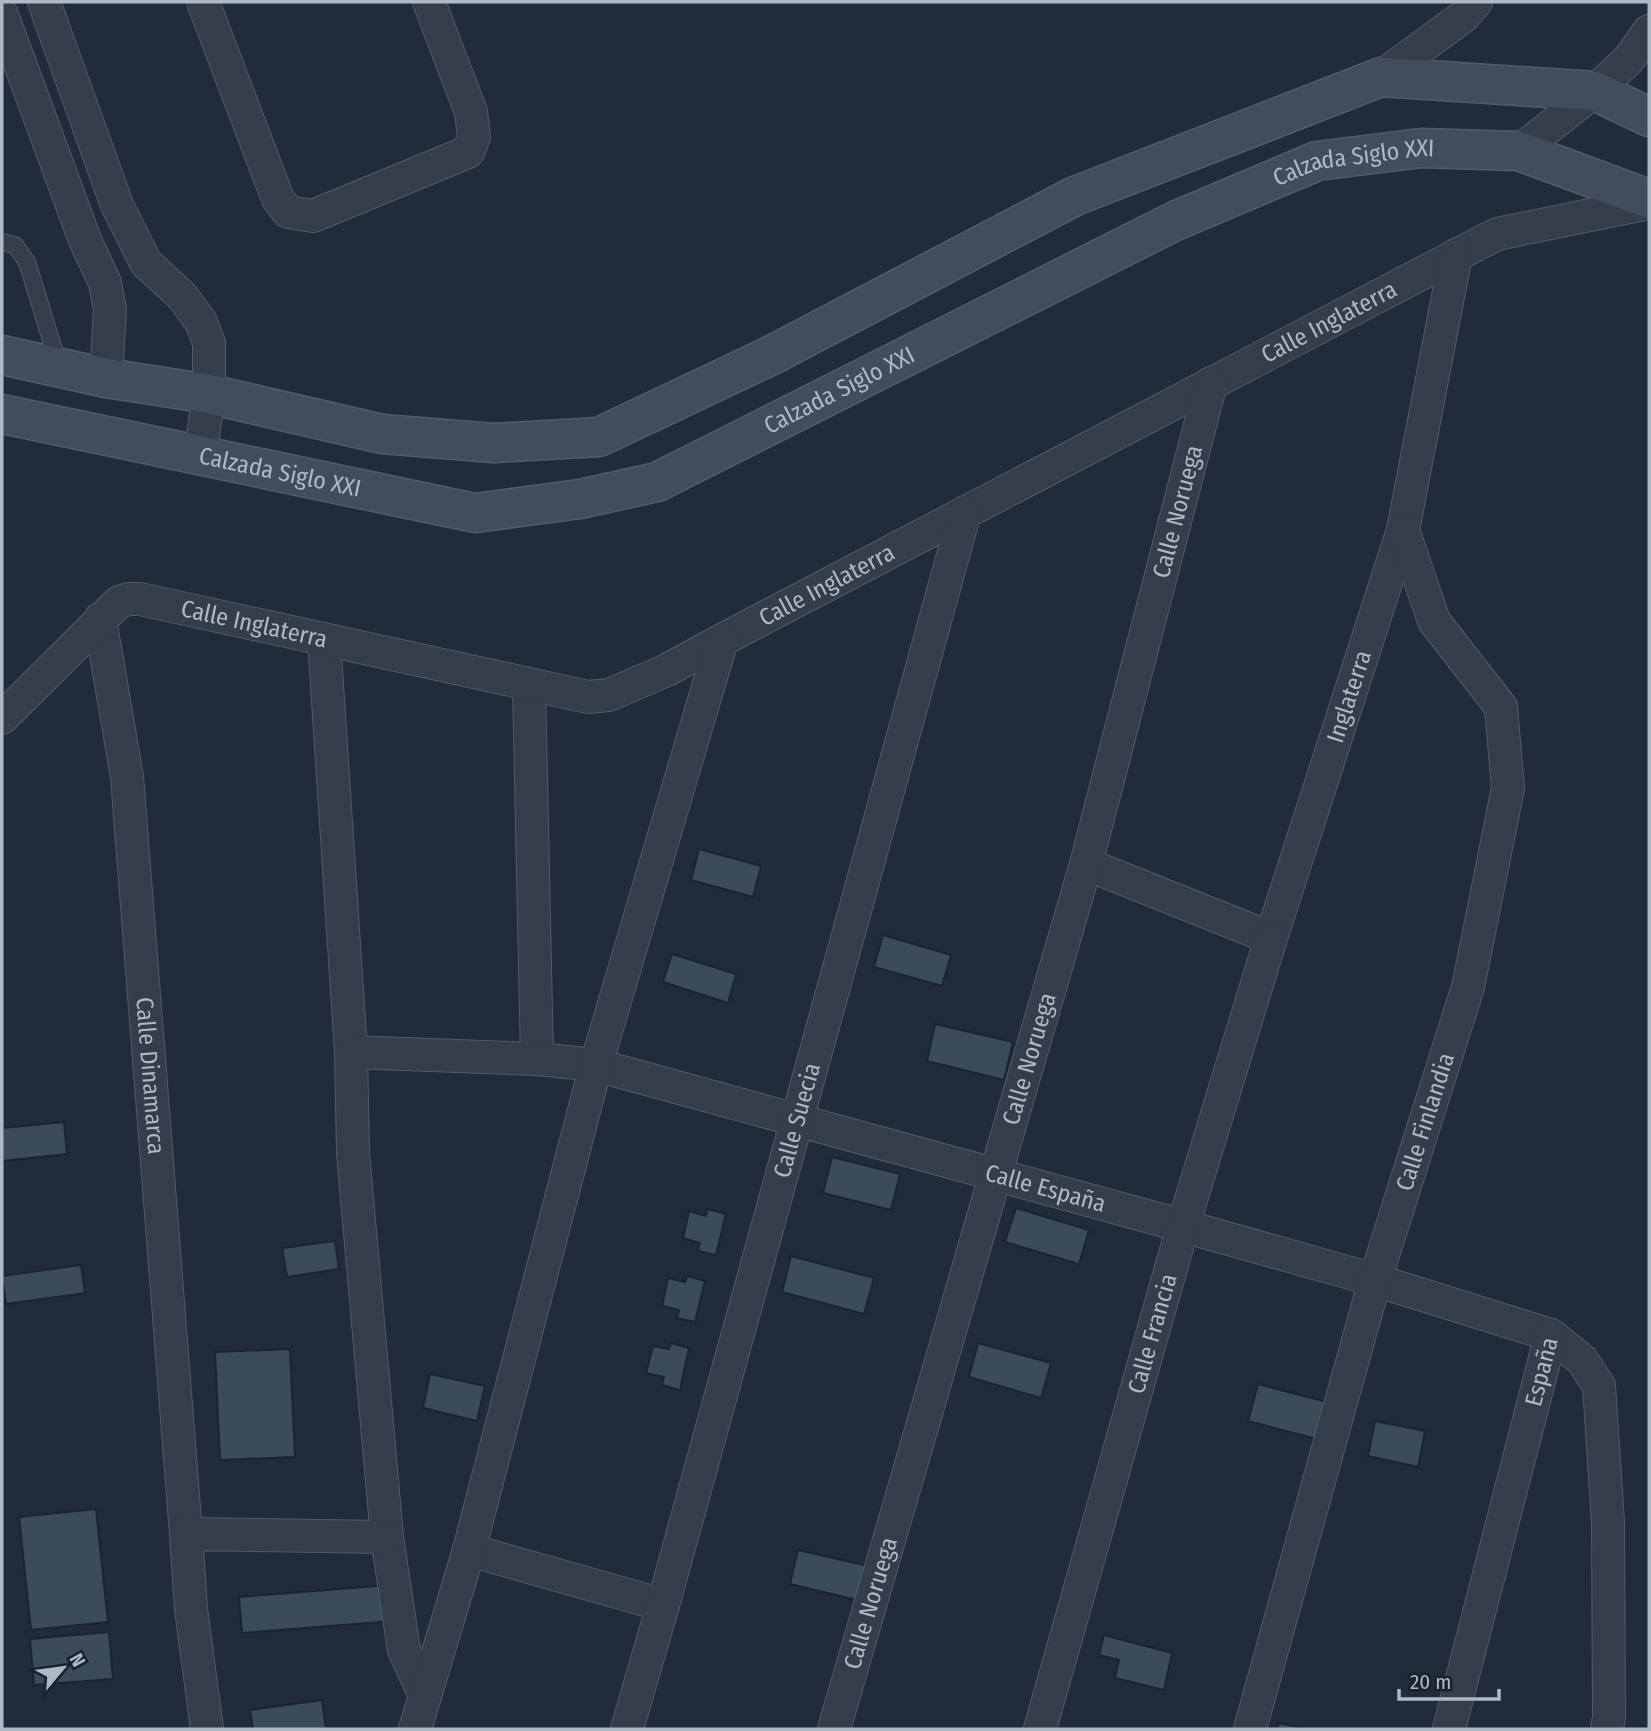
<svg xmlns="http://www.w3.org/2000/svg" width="1651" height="1731" viewBox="0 0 1651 1731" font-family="'Fira Sans Condensed',sans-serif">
<rect width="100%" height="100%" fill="#202c3a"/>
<path fill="#3b4b59" stroke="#1b2530" stroke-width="2" d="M699,849L761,866L753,897L691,880Z
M883,935L951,955L942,986L874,967Z
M672,954L736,974L728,1003L663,982Z
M935,1024L1013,1042L1004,1080L927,1061Z
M64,1122L67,1154L2,1161V1128Z
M832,1157L900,1174L891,1210L823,1193Z
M1016,1208L1089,1230L1079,1264L1005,1242Z
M707,1209L726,1214L716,1255L698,1251L700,1243L683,1238L689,1211L706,1216Z
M335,1241L339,1269L287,1277L282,1248Z
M791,1256L874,1278L864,1314L782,1292Z
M81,1265L85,1293L6,1304L2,1276Z
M687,1276L705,1281L695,1322L677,1318L679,1310L662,1306L668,1278L685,1282Z
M671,1343L689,1348L680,1390L662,1385L664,1377L646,1373L653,1346L669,1349Z
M978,1343L1051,1363L1041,1398L969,1377Z
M290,1349L295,1457L220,1460L215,1352Z
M430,1374L485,1386L477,1421L423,1408Z
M1258,1384L1327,1402L1317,1439L1248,1421Z
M1375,1421L1425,1431L1418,1467L1368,1456Z
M96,1509L108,1622L31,1630L19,1517Z
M798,1550L873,1567L865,1602L790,1584Z
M390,1585L393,1621L242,1633L239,1597Z
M109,1632L113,1679L34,1685L30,1639Z
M1104,1635L1172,1653L1164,1690L1115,1678L1119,1660L1099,1655Z
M322,1700L326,1729H253L250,1710Z
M1279,1723L1307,1729H1277Z"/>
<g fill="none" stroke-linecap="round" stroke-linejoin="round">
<g stroke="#515c67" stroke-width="18">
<path id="service" d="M2,242L15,245L27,262L59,366"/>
</g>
<g stroke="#515c67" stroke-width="34">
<g id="minor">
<path d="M44,2L117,205L146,263L182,296L201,322L209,343V394L200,456"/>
<path d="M203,2L278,199L288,212L313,216L468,152L474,137L471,112L429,2"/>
<path d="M2,15L85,240L105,283L110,310L106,378"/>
<path d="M1381,77L1464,16L1476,2"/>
<path d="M1519,151L1595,91L1629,59L1649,31"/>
<path id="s1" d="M100,619L127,777L186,1534"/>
<path d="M324,639L351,1052"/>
<path d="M529,685L537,1059"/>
<path id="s2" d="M2,718L119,602L129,599H140L588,697L609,695L667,670L722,640L1497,234L1649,203"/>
<path id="s3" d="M1086,864L1271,938L1403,530L1456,255"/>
<path d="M469,1550L663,1605"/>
<path id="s4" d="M425,1696L404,1650L387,1537L353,1153L351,1052L537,1059L596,1065L1183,1226L1375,1280L1551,1335L1582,1360L1599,1386L1608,1522L1609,1717L1607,1729"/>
<path d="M207,1729L191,1609L186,1534L387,1537"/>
<path d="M415,1729L469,1550L596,1065L722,640"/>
<path id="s5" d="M627,1729L663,1605L965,512"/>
<path id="s6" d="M834,1729L1086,864L1211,383"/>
<path id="s7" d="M1040,1729L1183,1226L1271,938"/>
<path id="s8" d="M1250,1729L1375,1280L1468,987L1508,788L1501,707L1434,621L1403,530"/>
<path id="s9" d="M1449,1729L1551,1335"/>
</g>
</g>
<g stroke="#515c67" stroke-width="41">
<g id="secondary">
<path d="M2,355L106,378L209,394L382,434L494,443L599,437L770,356L1075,196L1381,77L1595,91L1649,117"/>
<path id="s10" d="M2,414L475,513L580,499L657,482L1175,221L1317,161L1421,148L1519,151L1649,199"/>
</g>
</g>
<use href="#service" stroke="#333e4a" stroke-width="16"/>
<use href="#minor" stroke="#333e4a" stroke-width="32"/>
<use href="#secondary" stroke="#414d5d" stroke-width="38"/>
</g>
<g text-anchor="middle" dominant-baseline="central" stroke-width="6" stroke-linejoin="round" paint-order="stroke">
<g font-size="24" fill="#aeb9c6" stroke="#19232e">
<text stroke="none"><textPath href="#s10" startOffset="1438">Calzada Siglo XXI</textPath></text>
<text stroke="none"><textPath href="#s2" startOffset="1477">Calle Inglaterra</textPath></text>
<text stroke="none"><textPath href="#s10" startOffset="872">Calzada Siglo XXI</textPath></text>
<text stroke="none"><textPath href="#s10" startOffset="284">Calzada Siglo XXI</textPath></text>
<text stroke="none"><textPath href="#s6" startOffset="1265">Calle Noruega</textPath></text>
<text stroke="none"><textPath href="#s2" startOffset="910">Calle Inglaterra</textPath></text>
<text stroke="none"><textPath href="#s2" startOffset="303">Calle Inglaterra</textPath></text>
<text stroke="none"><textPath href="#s3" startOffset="453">Inglaterra</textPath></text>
<text stroke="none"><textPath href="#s6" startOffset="698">Calle Noruega</textPath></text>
<text stroke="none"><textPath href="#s1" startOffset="460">Calle Dinamarca</textPath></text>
<text stroke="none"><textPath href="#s5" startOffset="632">Calle Suecia</textPath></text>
<text stroke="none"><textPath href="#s8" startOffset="632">Calle Finlandia</textPath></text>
<text stroke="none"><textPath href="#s4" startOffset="1363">Calle España</textPath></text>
<text stroke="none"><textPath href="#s7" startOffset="411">Calle Francia</textPath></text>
<text stroke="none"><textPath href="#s9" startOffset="369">España</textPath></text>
<text stroke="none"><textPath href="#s6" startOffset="131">Calle Noruega</textPath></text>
</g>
</g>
<rect width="1651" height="1731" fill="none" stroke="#aeb9c6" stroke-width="7"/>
<g transform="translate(63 1668) rotate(61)" stroke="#19232e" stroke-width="5" paint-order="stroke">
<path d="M0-5L12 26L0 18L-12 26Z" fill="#aeb9c6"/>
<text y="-10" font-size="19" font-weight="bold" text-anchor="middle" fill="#aeb9c6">N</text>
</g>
<path d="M1399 1689v10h100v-10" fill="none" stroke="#aeb9c6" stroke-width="3.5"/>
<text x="1410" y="1689" font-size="21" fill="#aeb9c6" stroke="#19232e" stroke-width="5" paint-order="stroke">20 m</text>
</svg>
